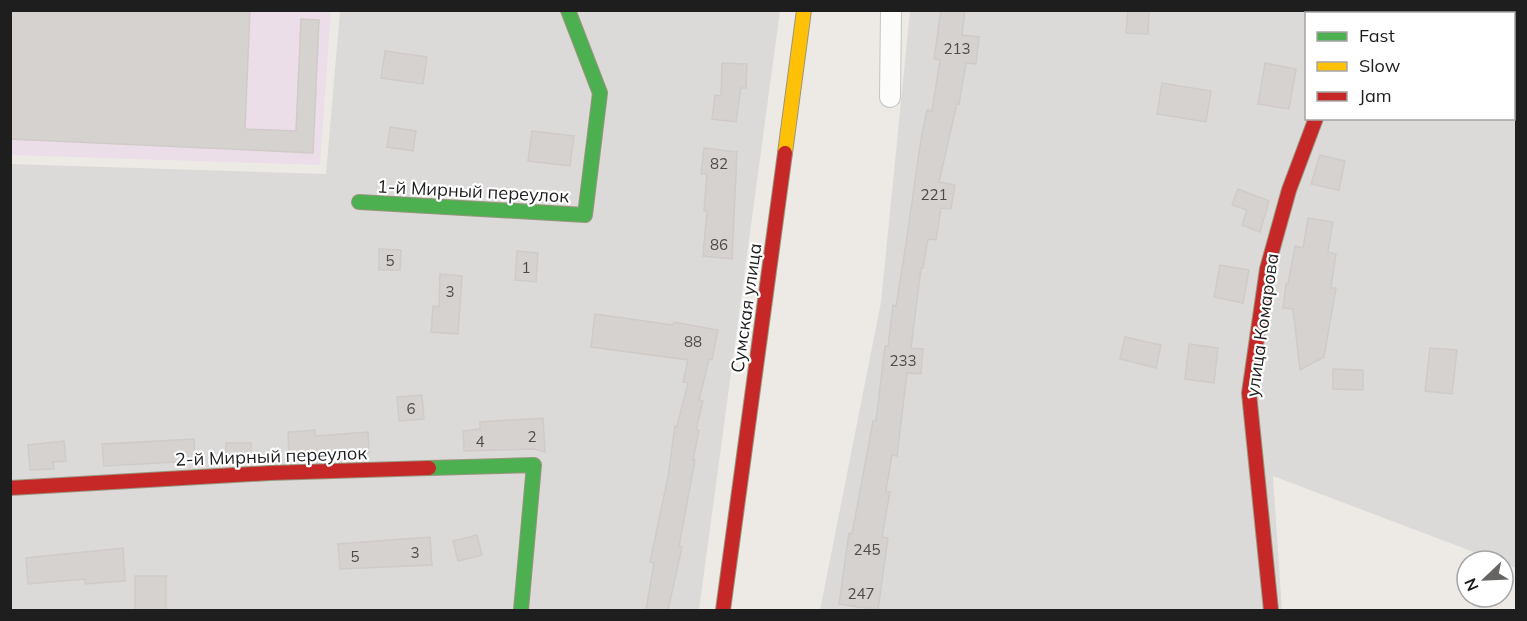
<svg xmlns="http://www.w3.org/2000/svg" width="1527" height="621" viewBox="0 0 1527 621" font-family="Mulish,sans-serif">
<rect width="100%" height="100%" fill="#edeae6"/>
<path fill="#dcdad8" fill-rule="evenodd" d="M340,11H780L699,610H11V164L326,174Z
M910,11H1516V568L1273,476L1282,610H820L881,302ZM1306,14H1514V118H1306Z"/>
<path fill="#ebdee8" d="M11,11H331L320,165L11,155Z"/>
<path fill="#d5d2cf" stroke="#d0cbc8" stroke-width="1.5" d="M10,10H250L245,129L296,131L301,19L319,20L313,153L10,139Z
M941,10H965L962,35L979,37L976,64L966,63L959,104L957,103L939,182L955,185L951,209L941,208L936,240L928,239L923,268H921L911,348L923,349L921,374L907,373L897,456L892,455L886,491L890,492L882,537L888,538L878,610L839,604L849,533L852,534L873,421H876L885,346H888L893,305L896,306L906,244L921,139L927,110L932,111L940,60L934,59Z
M1128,10L1149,11L1148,34L1126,33Z
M385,51L427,57L423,84L381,78Z
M722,63L747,64L746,88H741L736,122L712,119L715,95L721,96Z
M1265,63L1296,69L1289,109L1258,104Z
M1162,83L1211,91L1206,122L1157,114Z
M390,127L416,131L413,151L387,147Z
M532,131L574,136L570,166L528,161Z
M704,148L737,152L732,259L703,256L707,211H704L707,174H701Z
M1320,155L1345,161L1339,190L1311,184Z
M1238,189L1269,201L1260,232L1242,225L1247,210L1232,205Z
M1308,218L1333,222L1328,252L1336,254L1331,288H1336L1324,357L1300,370L1293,309L1283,308L1286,284H1288L1295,246L1303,248Z
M379,249L401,250L400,270H379Z
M517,251L538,253L536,282L515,280Z
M1220,265L1249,270L1243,303L1214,297Z
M440,274L462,276L458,334L431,332L433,306L439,307Z
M595,314L673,325L674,322L718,330L712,360L709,359L699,400L703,401L696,430H699L693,460H695L679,546L682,547L668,610H646L654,563L650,562L668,477L675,426H677L688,383L683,382L688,360L591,347Z
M1125,337L1161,345L1156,368L1120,359Z
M1189,344L1218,348L1214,383L1185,379Z
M1430,348L1457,350L1452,394L1425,391Z
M1333,369L1363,370V390L1333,389Z
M422,395L424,419L399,421L397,397Z
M543,418L545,452L534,449L464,451L463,431L480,429V422Z
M315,430V436L368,432L369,453L289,456L288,432Z
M194,439L195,461L104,466L102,444Z
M64,441L66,461L53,462L54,469L30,470L28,445Z
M226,443H251V458L226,459Z
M477,535L482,555L458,561L453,541Z
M430,537L432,565L340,569L338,544Z
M123,548L125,581L85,584V579L28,584L26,558Z
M135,576H166V610H135Z"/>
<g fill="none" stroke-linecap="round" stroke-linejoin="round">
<g stroke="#c5c4c2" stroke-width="22">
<path id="street" d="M1350,14L1351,10
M890,97L891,10"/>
</g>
<g stroke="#98957e" stroke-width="16">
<path id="fast" d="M359,202L585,215L600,93L568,10
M429,468L534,465L521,610"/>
</g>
<g stroke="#98957e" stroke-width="16">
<path id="slow" d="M785,153L804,10"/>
</g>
<g stroke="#98957e" stroke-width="16">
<path id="jam" d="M10,488L270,473L429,468
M723,610L785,153
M1271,610L1249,393L1267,269L1289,190L1316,118"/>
</g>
<use href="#street" stroke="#fcfcfb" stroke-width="20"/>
<use href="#fast" stroke="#4caf50" stroke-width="14"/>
<use href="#slow" stroke="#ffc107" stroke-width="14"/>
<use href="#jam" stroke="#c62828" stroke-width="14"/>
</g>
<g text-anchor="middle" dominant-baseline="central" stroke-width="4.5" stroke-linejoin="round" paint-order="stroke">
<g font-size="15" fill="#4c4b4a">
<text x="957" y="48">213</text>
<text x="719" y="163">82</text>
<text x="934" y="194">221</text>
<text x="719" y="244">86</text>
<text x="390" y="260">5</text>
<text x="526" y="267">1</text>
<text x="450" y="291">3</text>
<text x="693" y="341">88</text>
<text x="903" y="360">233</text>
<text x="411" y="408">6</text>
<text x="532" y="436">2</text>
<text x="480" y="441">4</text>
<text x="867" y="549">245</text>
<text x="415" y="552">3</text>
<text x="355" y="556">5</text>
<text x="861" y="593">247</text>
</g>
<g font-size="18" fill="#1e1e1e" stroke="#fff">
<text transform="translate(473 191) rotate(3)">1-й Мирный переулок</text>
<text transform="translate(746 308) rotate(-82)">Сумская улица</text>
<text transform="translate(1262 325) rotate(-82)">улица Комарова</text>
<text transform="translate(271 456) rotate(-2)">2-й Мирный переулок</text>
</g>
</g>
<rect width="1527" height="621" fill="none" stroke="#1e1e1e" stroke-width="24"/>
<rect x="1305" y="12" width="210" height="108" fill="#ffffff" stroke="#a5a5a5" stroke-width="1.5"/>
<rect x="1317" y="32" width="30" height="9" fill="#4caf50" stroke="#a5a5a5" stroke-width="1.5"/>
<text x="1359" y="42" font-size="18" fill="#1e1e1e">Fast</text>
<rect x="1317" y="62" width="30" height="9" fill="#ffc107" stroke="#a5a5a5" stroke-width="1.5"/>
<text x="1359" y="72" font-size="18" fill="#1e1e1e">Slow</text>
<rect x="1317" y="92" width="30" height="9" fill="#c62828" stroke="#a5a5a5" stroke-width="1.5"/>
<text x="1359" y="102" font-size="18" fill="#1e1e1e">Jam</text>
<g transform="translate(1485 579) rotate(247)"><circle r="28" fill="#ffffff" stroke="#a5a5a5" stroke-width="1.5"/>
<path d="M0-4.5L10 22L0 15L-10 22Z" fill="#666564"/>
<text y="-9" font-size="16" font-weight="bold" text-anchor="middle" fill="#1e1e1e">N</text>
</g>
</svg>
